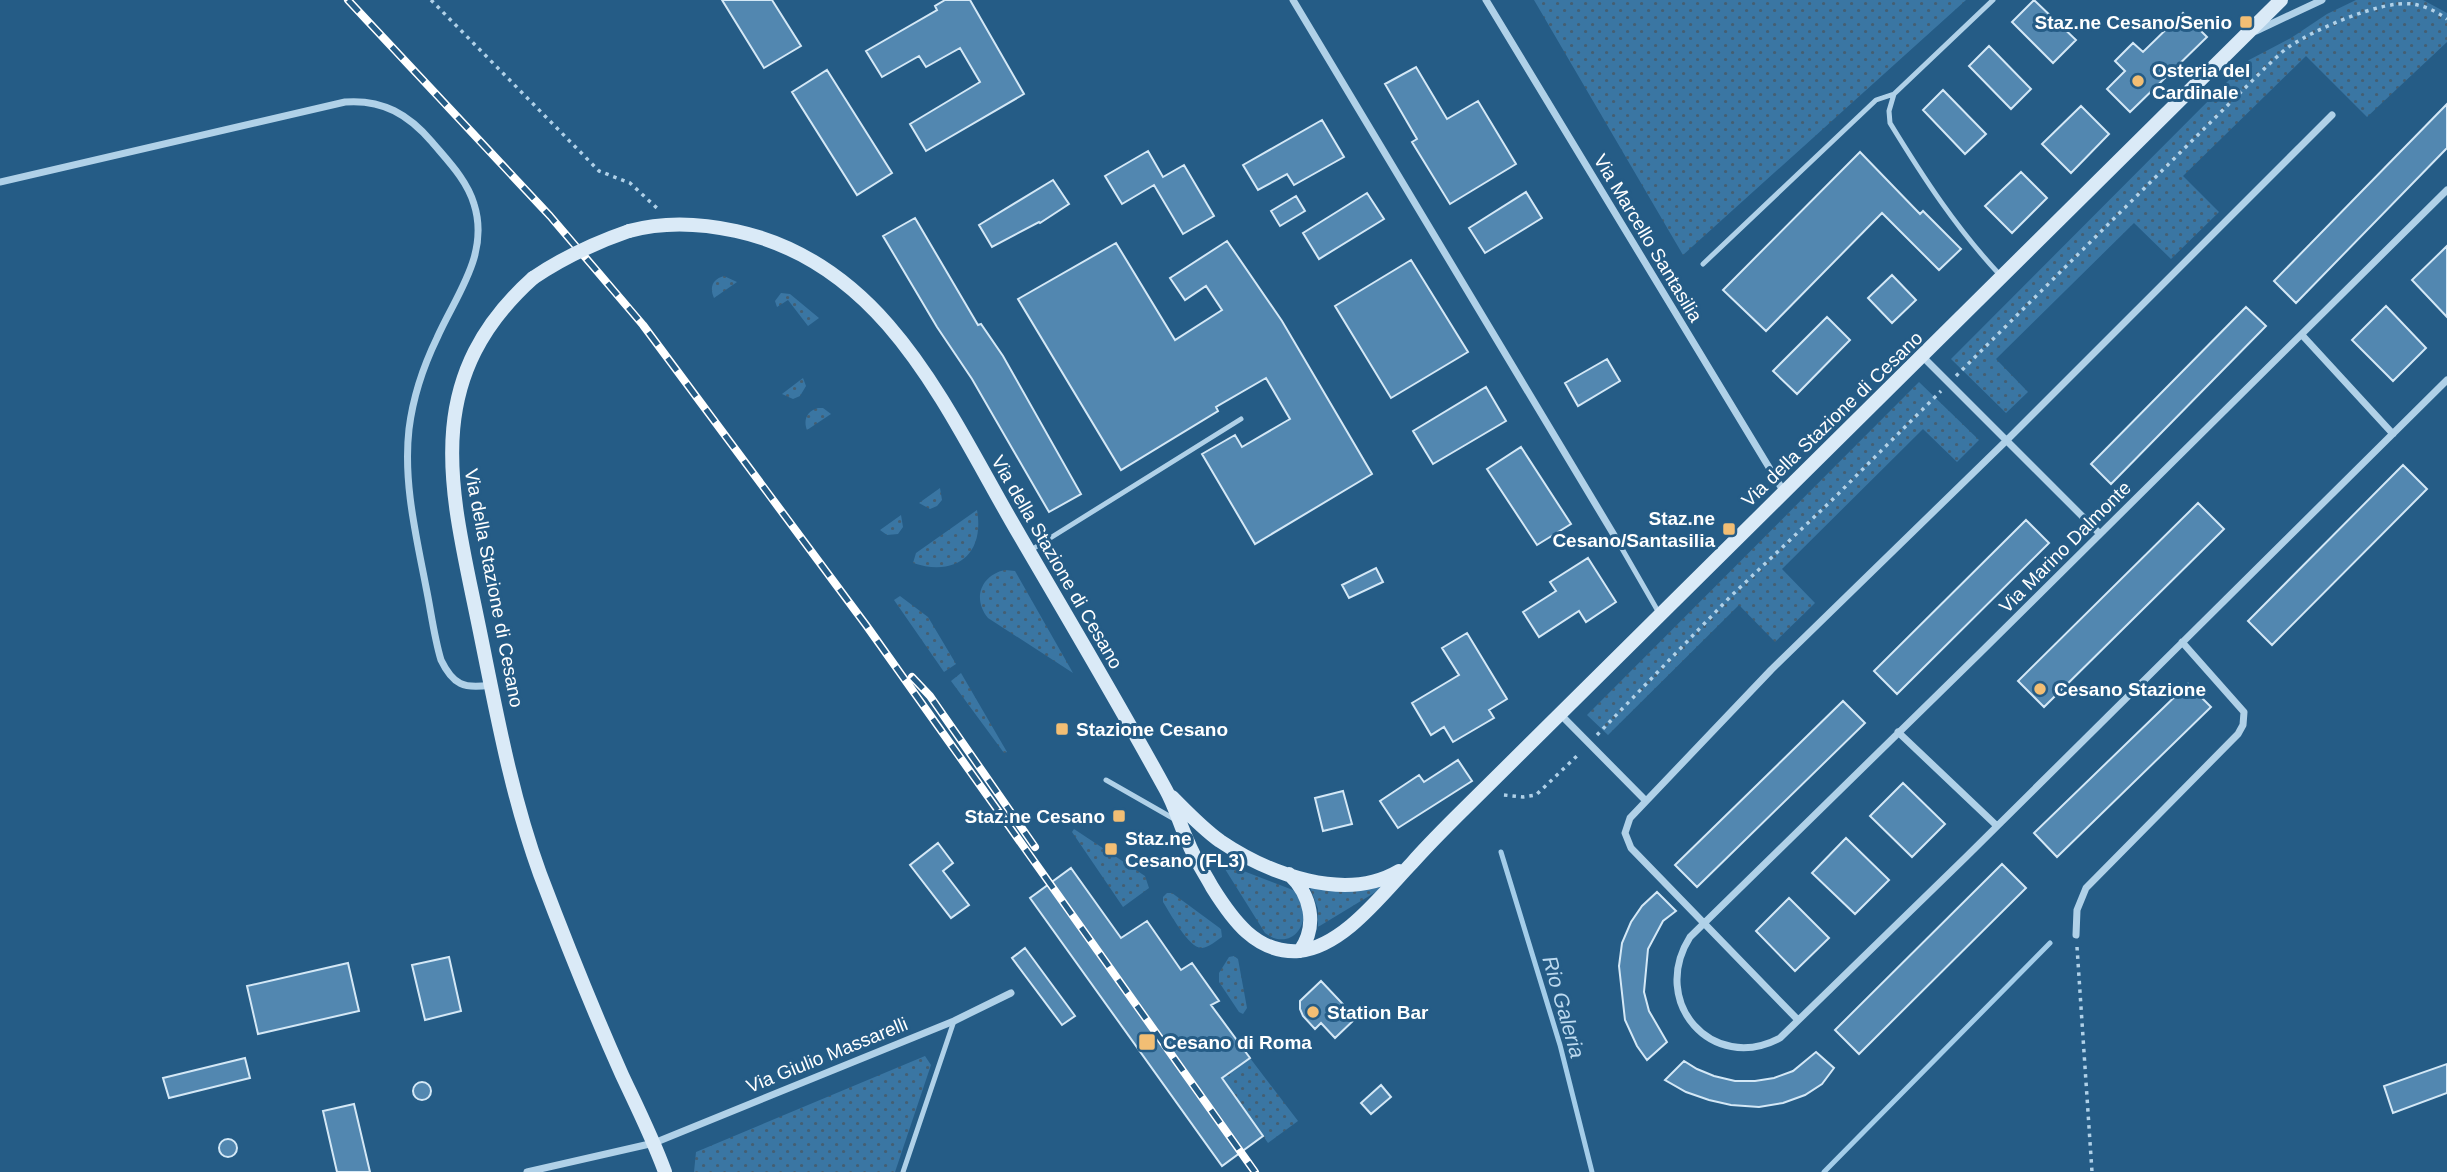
<svg xmlns="http://www.w3.org/2000/svg" width="2447" height="1172" viewBox="0 0 2447 1172" font-family="Helvetica,sans-serif">
<defs>
<pattern id="grass-dots" width="8" height="8" patternUnits="userSpaceOnUse" patternTransform="scale(1.75)"><rect width="8" height="8" fill="#3a76a3"/><path d="M2 2h.1M6 6h.1" fill="none" stroke="#445f73" stroke-width="1.8" stroke-linecap="round"/></pattern>
</defs>
<rect width="100%" height="100%" fill="#255c86"/>
<path fill="url(#grass-dots)" d="M1534,0H1966L1683,255Z
M2356,0H2423L2447,13V42L2367,117L2306,56L2183,176L2219,212L2171,259L2134,223L1996,359L2028,392L2006,413L1951,359L2249,60L2291,38L2327,14Z
M724,276L737,282L714,298C709,287 713,279 724,276Z
M781,293L790,294L819,318L808,326L788,300L777,307L775,301Z
M803,378L806,386L800,396L793,399L782,394Z
M1919,382L1979,440L1957,462L1923,429L1782,569L1815,603L1775,642L1739,605L1608,735L1587,715Z
M818,408H823L831,414L807,430C803,420 807,411 818,408Z
M940,488L942,500L937,506L930,509L919,503Z
M977,510C985,555 955,577 913,563L916,553Z
M901,515L903,527L898,534L887,535L880,530Z
M1005,570L1015,571L1073,673L988,618C972,599 981,575 1005,570Z
M900,596L928,617L956,664L944,672L894,600Z
M961,673L1007,752L1004,753L951,681Z
M1074,829L1145,876L1149,888L1123,907L1072,832Z
M1228,865L1293,890C1318,914 1295,955 1265,933L1225,869Z
M1381,886L1379,890L1318,927V909L1310,887Z
M1167,893H1172L1221,929L1222,937C1216,941 1209,947 1202,948C1189,949 1170,913 1163,902V897Z
M1234,956L1238,959L1247,1008L1243,1014L1239,1012L1219,982V973L1229,957Z
M925,1056L931,1065L895,1172H694L696,1152Z
M1250,1058L1298,1121L1268,1143L1222,1078Z"/>
<g fill="none" stroke-linecap="round" stroke-linejoin="round">
<path stroke="#a4cde9" stroke-width="5" d="M1501,852L1560,1045L1592,1172
M1824,1172L2050,943"/>
</g>
<path fill="#5287b0" stroke="#d4e8f6" stroke-width="2" d="M722,0H772L801,46L764,68Z
M945,0H970L1024,94L926,151L910,124L980,82L960,48L926,67L919,56L882,77L866,51L937,10L935,6Z
M2034,0L2076,40L2053,63L2012,22Z
M2183,13L2207,37L2130,112L2107,89L2125,71L2115,61L2133,43L2143,52Z
M1989,46L2031,89L2011,109L1969,66Z
M1416,67L1447,119L1478,101L1516,164L1450,204L1412,142L1417,139L1385,84Z
M827,70L892,173L857,195L792,92Z
M1943,90L1986,134L1965,154L1923,110Z
M2447,104V148L2296,303L2274,281Z
M2081,106L2109,134L2071,173L2042,144Z
M1322,120L1344,157L1294,185L1287,174L1258,190L1243,165Z
M1148,151L1163,177L1184,165L1214,216L1183,234L1154,185L1122,204L1105,176Z
M1860,152L1920,214L1923,211L1961,249L1939,270L1882,213L1766,331L1723,290Z
M2021,172L2047,198L2012,233L1985,206Z
M1053,180L1069,204L1040,223L1039,222L992,247L979,225Z
M1526,192L1542,218L1485,253L1469,228Z
M1367,193L1384,219L1319,259L1303,233Z
M1296,196L1305,211L1280,226L1271,211Z
M915,218L978,325L981,324L1003,356L1081,494L1049,512L972,379L937,327L883,236Z
M1227,241L1282,321L1372,474L1255,544L1202,454L1235,435L1242,447L1290,419L1266,378L1216,407L1218,411L1121,470L1018,299L1116,243L1175,340L1222,310L1206,286L1185,300L1170,278Z
M2447,246V317L2412,280Z
M1411,260L1468,352L1391,398L1335,306Z
M1892,275L1916,300L1892,323L1868,298Z
M2386,306L2426,348L2393,381L2352,340Z
M2246,307L2266,326L2111,484L2091,464Z
M1827,317L1850,340L1797,394L1773,371Z
M1607,359L1620,381L1578,406L1565,383Z
M1486,387L1506,421L1433,464L1413,431Z
M1521,447L1571,524L1537,545L1487,469Z
M2403,465L2427,489L2272,645L2248,621Z
M2198,503L2224,529L2044,707L2018,681Z
M2026,520L2049,543L1897,694L1874,671Z
M1588,558L1616,602L1586,622L1579,611L1539,637L1523,612L1556,591L1550,582Z
M1376,568L1383,582L1349,598L1342,585Z
M1467,633L1507,699L1489,710L1494,718L1453,742L1444,727L1431,735L1412,703L1459,675L1442,648Z
M2188,684L2211,707L2057,857L2034,833Z
M1843,701L1865,723L1697,887L1675,865Z
M1458,760L1472,781L1398,828L1380,801L1419,775L1424,782Z
M1903,783L1945,824L1912,857L1870,816Z
M1343,791L1352,824L1323,831L1315,798Z
M1846,838L1889,880L1855,914L1812,873Z
M938,843L953,863L943,871L969,905L951,918L910,865Z
M2002,864L2026,888L1859,1054L1835,1030Z
M1071,868L1121,938L1147,921L1181,970L1192,963L1219,1001L1211,1005L1250,1058L1222,1078L1263,1136L1222,1166L1030,898Z
M1657,892L1676,911L1663,921L1648,949L1644,992L1649,1011L1667,1042L1647,1060L1637,1046L1625,1020L1619,966L1622,943L1631,922L1642,906Z
M1789,898L1829,938L1795,971L1756,931Z
M1025,948L1075,1016L1062,1025L1012,958Z
M449,957L461,1011L425,1020L412,965Z
M348,963L359,1011L258,1034L247,986Z
M1321,981L1356,1018L1335,1038L1321,1023L1315,1029L1303,1016L1300,1009V1001Z
M1816,1052L1834,1068L1822,1084L1805,1095L1783,1103L1759,1107L1731,1105L1709,1100L1686,1092L1665,1080L1684,1061L1697,1069L1714,1076L1735,1081H1755L1774,1078L1793,1071Z
M245,1058L250,1078L169,1098L163,1078Z
M2447,1064V1093L2393,1113L2384,1086Z
M413 1091a9 9 0 1 1 18 0a9 9 0 1 1-18 0Z
M1381,1085L1391,1097L1371,1114L1361,1103Z
M354,1104L370,1172H337L323,1111Z
M219 1148a9 9 0 1 1 18 0a9 9 0 1 1-18 0Z"/>
<g fill="none" stroke-linecap="round" stroke-linejoin="round">
<path stroke="#b0d1e8" stroke-width="3.5" stroke-dasharray="3.5 5" stroke-linecap="butt" d="M431,0L599,171L630,183L659,210
M1956,376L2265,68C2273,61 2281,52 2290,46C2316,29 2381,0 2412,4C2425,6 2436,11 2447,19
M1597,735L1730,597L1830,502L1941,391
M1504,795L1523,797L1536,795L1580,753
M2077,947L2092,1172"/>
<path stroke="#b0d1e8" stroke-width="5" d="M1894,94L1889,111L1890,123C1923,177 1956,228 2000,275
M1703,264L1876,100L1894,94L1993,0
M1617,540L1659,613
M1031,550L1241,419
M1106,780L1176,820
M903,1172L954,1021"/>
<path stroke="#b0d1e8" stroke-width="7" d="M1293,0L1617,540
M1486,0L1784,492
M2256,31L2322,0
M0,182L345,102C383,99 409,115 432,142C448,161 467,180 474,204C490,254 456,295 437,338C423,367 413,397 409,429C403,482 416,535 426,587C431,611 434,637 441,660C453,685 464,689 490,685
M2447,190L1979,654L1690,937C1649,1002 1712,1074 1780,1038L1966,857L2447,380
M2302,335L2393,434
M1923,357L2100,534
M1560,714L1645,800
M1898,732L1997,826
M2076,935L2077,910L2086,888L2238,734L2243,725L2244,712L2182,642
M1798,1020L1631,848L1625,833L1630,818L1771,670L2006,441L2332,115
M527,1172L654,1143L954,1021L1011,993"/>
<path stroke="#daeaf7" stroke-width="14" d="M629,231C665,221 700,223 736,231C889,264 948,414 1020,536C1069,620 1119,704 1166,790C1175,806 1180,825 1188,842C1194,858 1204,872 1212,887C1232,919 1256,954 1299,951C1343,947 1383,893 1412,863C1426,847 1441,832 1456,817L2281,0
M533,278C417,382 452,494 479,627C496,710 511,795 540,874C565,940 593,1010 622,1075C637,1107 653,1139 665,1172
M1172,797C1187,812 1202,828 1220,841C1269,874 1345,903 1399,871
M1289,874C1311,895 1318,925 1300,951"/>
<g stroke="#fff" stroke-width="8">
<path id="rail" d="M348,0L550,216L643,325L866,625L1255,1172
M912,677L930,696L1035,847"/>
</g>
<use href="#rail" stroke="#255c86" stroke-width="5" stroke-dasharray="16" stroke-linecap="butt"/>
<path stroke="#daeaf7" stroke-width="14" d="M533,278C564,257 594,243 629,231"/>
</g>
<g fill="#f2be74" stroke="#255c86" stroke-width="2.5">
<rect x="2239" y="15" width="14" height="14" rx="3.5"/>
<circle cx="2138" cy="81" r="7"/>
<rect x="1722" y="522" width="14" height="14" rx="3.5"/>
<circle cx="2040" cy="689" r="7"/>
<rect x="1055" y="722" width="14" height="14" rx="3.5"/>
<rect x="1112" y="809" width="14" height="14" rx="3.5"/>
<rect x="1104" y="842" width="14" height="14" rx="3.5"/>
<circle cx="1313" cy="1012" r="7"/>
<rect x="1138" y="1033" width="18" height="18" rx="3.5"/>
</g>
<g text-anchor="middle" dominant-baseline="central" stroke-width="6" stroke-linejoin="round" paint-order="stroke">
<g font-size="19" font-weight="bold" fill="#fff" stroke="#255c86" text-anchor="start">
<text x="2232" y="22" text-anchor="end">Staz.ne Cesano/Senio</text>
<text x="2152" y="70">Osteria del<tspan x="2152" dy="22">Cardinale</tspan></text>
<text x="1715" y="518" text-anchor="end">Staz.ne<tspan x="1715" dy="22">Cesano/Santasilia</tspan></text>
<text x="2054" y="689">Cesano Stazione</text>
<text x="1076" y="729">Stazione Cesano</text>
<text x="1105" y="816" text-anchor="end">Staz.ne Cesano</text>
<text x="1125" y="838">Staz.ne<tspan x="1125" dy="22">Cesano (FL3)</tspan></text>
<text x="1327" y="1012">Station Bar</text>
<text x="1163" y="1042">Cesano di Roma</text>
</g>
<g font-size="19" fill="#fff" stroke="#255c86">
<text transform="translate(1648 238) rotate(59)">Via Marcello Santasilia</text>
<text transform="translate(1832 419) rotate(-44)">Via della Stazione di Cesano</text>
<text transform="translate(2065 547) rotate(-45)">Via Marino Dalmonte</text>
<text transform="translate(1057 562) rotate(60)">Via della Stazione di Cesano</text>
<text transform="translate(494 588) rotate(79)">Via della Stazione di Cesano</text>
<text transform="translate(827 1055) rotate(-22)">Via Giulio Massarelli</text>
</g>
<g font-size="21" font-style="italic" fill="#bcdaf0" stroke="#255c86">
<text transform="translate(1564 1007) rotate(74)">Rio Galeria</text>
</g>
</g>
</svg>
